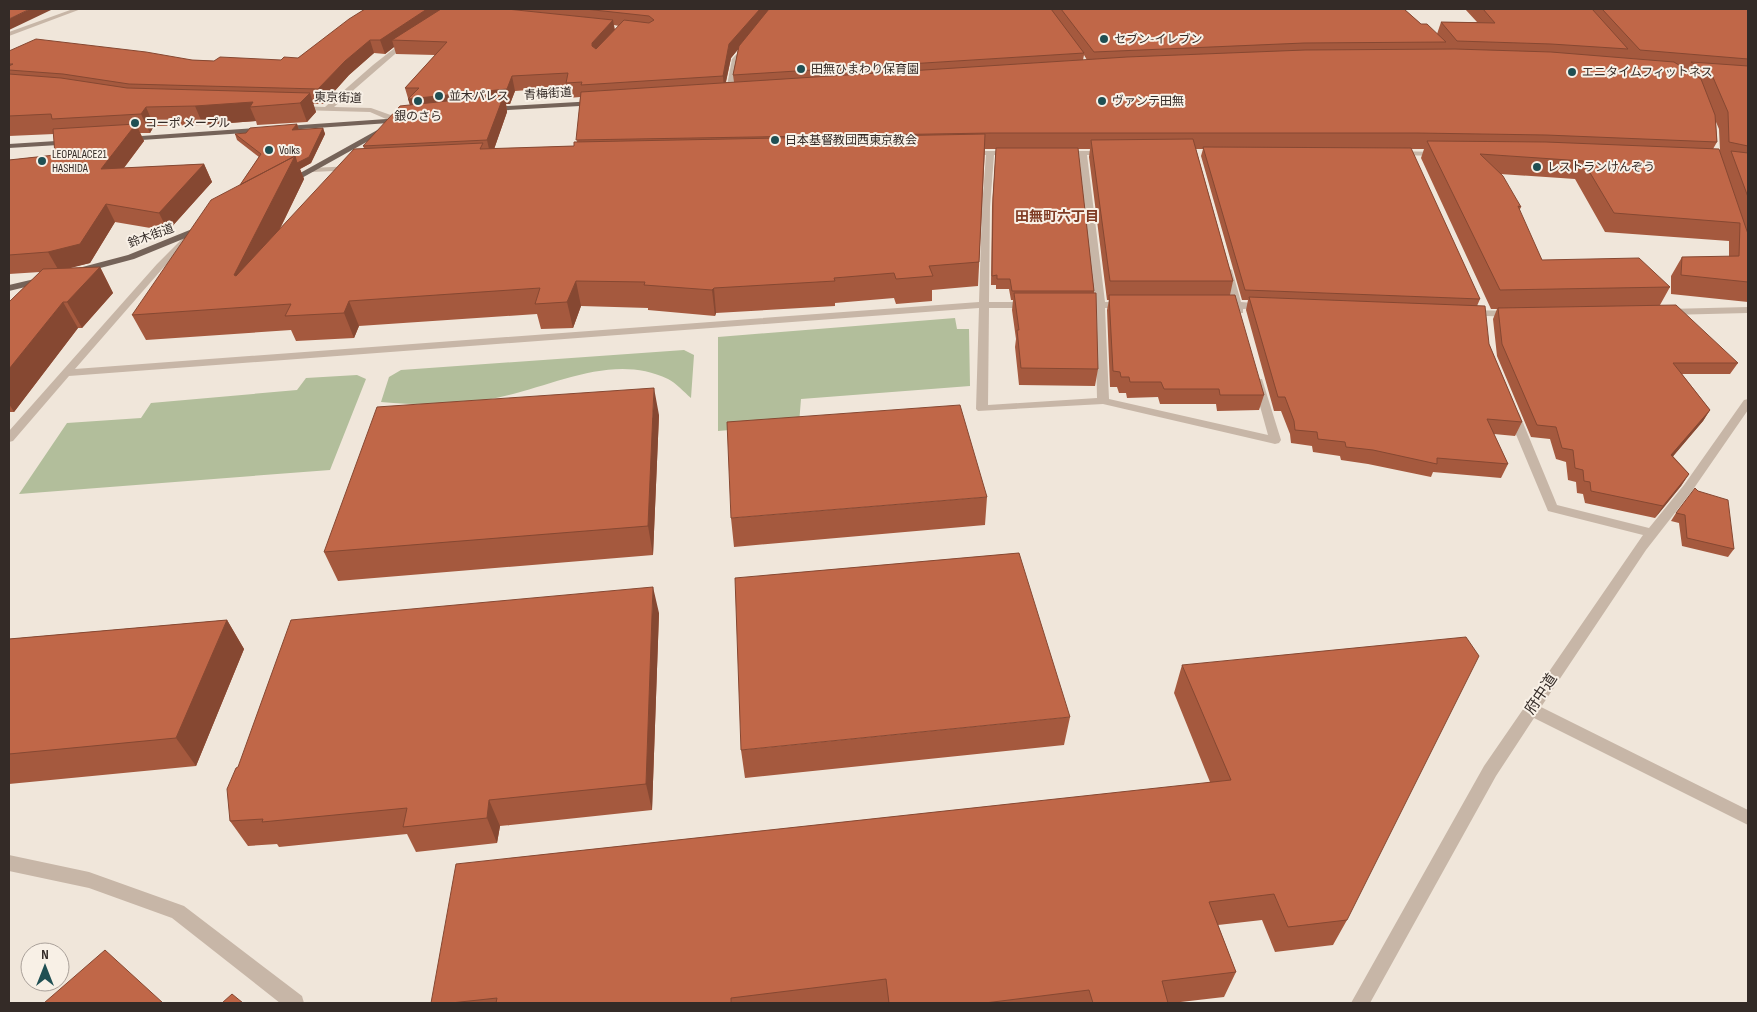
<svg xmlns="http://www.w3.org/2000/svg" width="1757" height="1012" viewBox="0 0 1757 1012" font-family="'Sofia Sans Condensed','Noto Sans JP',sans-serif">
<rect width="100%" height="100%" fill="#f0e6da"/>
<path fill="#b2be9b" d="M955,318L957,329H969L970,386L801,399L799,424L718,431V337Z
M684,350L694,355L691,398C684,392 676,383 668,379C611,351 548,389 491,399C454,406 418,405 381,402L389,377L401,370Z
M357,375L366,379L330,470L19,494L67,423L141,418L151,403L297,390L306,378Z"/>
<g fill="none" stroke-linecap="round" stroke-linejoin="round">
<path fill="#c7b6a7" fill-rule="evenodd" d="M73,9H81L9,36V32Z
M405,40L410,41L334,107L371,108L399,118V122H393L370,112L298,110L294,108L298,106L325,107L373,65Z
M745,45L750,46L738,59L732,94L725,96L732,59Z
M966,151H1012L1016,153L1012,155H994L990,207L989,302H1028L1033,305L1028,308H989L988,405L1097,398L1095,308H1078L1073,305L1078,302H1095L1079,155H1062L1058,153L1062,151H1110V155H1087L1105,302H1123L1128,305L1123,308H1105L1109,399L1268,435L1253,381L1254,379H1262L1281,440L1279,443L1275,444L1103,404L978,411L976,409L979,308L69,376L13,441L9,442V431L157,264L188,233H194V237L163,268L75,369L979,302L982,207L986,155H966Z
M1394,151L1439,152L1443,154L1439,156L1397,155H1394Z
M352,166L356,168L355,170L312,172L308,170L312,168Z
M1227,267L1232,270L1241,302L1267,304V308L1243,309V313H1235L1233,308L1217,307V303L1231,302L1222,270Z
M1748,307V313L1668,315L1663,312L1668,309Z
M1468,310L1511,311L1516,314L1511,317L1464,315L1463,313Z
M1748,399V410L1692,491L1646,550L1541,707L1748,810V825L1534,718L1496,776L1370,1003H1351L1484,766L1643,535L1548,511L1507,413L1513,410L1519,413L1557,505L1649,528L1684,485L1744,400Z
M9,855L89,872L184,906L302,996L304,1003H280L172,918L89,888L9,871Z"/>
<path fill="#756359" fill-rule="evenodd" d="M595,101H598V105L490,111L486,109L490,107Z
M401,118L405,120L404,122L127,141L123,139L127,137Z
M381,128L388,130L291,184L284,182Z
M72,140L76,142L75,144L9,148V144Z
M202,225L205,226V230L134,259L74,275L69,272L71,270L128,255Z
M43,277L48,280L46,282L9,291V285Z"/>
</g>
<path fill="#a5593e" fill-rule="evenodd" d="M365,9H1404L1421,24L1437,34L1441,22H1477L1465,9H1748V302L1671,294V276L1682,257H1729V241L1605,232L1575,179L1500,174L1521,207L1519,211L1542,260L1670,287L1660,305L1738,363L1730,374H1682L1710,410L1703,421L1673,456L1689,474L1681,486L1655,518L1585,503L1583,494L1577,493L1576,482L1568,480L1566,462L1556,459L1550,439L1531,437L1497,356L1493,319L1497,309H1491L1421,158L1424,149H1411L1480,299L1477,306L1489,344L1522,422L1515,436L1494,434L1508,464L1501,478L1433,472L1431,477L1368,464L1341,460L1340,456L1313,452L1312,446L1291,443L1290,434L1281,411H1274L1246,310L1248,300H1242L1201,156L1203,149H1196L1233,281L1230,295L1264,395L1259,410L1217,411L1216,404H1160L1158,397L1127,398L1126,393H1119L1117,387H1110L1107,310L1109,300H1107L1089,157L1090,149H1078L1094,291L1098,369L1095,386L1019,385L1015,347L1016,339L1012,310L1013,300H1011L1009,289H996V285H991L992,207L996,149H985L978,286L932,290V301L896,304L894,298L835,303V306L716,313L715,316L648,310V308L581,306L573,328L541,329L537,314L359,326L354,338L296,341L291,330L146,340L132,315L240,185L259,157L237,140L235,134L246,133L297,124L299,130L323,128L325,134L311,163L300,169L304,179L280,229L364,148L363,146L410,105L405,88L435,55L396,54L394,47L385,54L374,53L349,75L323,104H313L316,112L307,122L257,125L256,121L203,125L154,126L150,133H140L144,141L124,168L204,164L212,182L168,231L115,222L90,263L68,268L100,267L113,293L82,328H78L14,412H9V302L40,272L9,274V160L55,155L54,134L9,136V51L214,61L281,60L298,58ZM614,25L619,26L615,30ZM738,49L733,75L734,82H726L731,58ZM1084,55L1087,60H1083ZM567,87L569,98L580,97L577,142L574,146L494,149L507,112L506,104H510L515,91ZM1716,122L1719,129L1720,151L1713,149L1717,142Z
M659,415L653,555L338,581L324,552Z
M1698,491L1734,549L1728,557L1682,546L1679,523L1671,521L1676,513Z
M987,497L985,525L734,547L731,518Z
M659,613L652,810L500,826L497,843L416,852L407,834L279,847L277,844L248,846L230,821L238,767Z
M227,620L244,649L196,766L9,784V639Z
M1182,665L1347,920L1333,945L1275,952L1262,920L1218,925L1236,972L1224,997L1172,1003H431L1210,782L1174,693Z
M1070,717L1064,745L745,778L741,750Z"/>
<path fill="#864832" d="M30,9H50L51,10L9,30V19Z
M427,9H450L392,40L394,47L385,54L380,40Z
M760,9H772L731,58L724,90L723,76L729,44Z
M613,20L615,33L595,57L592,46V43Z
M370,40L374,53L349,75L323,104L318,89L345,61Z
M512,76L515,91L510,104H506L507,112L491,158L487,140L413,114L408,99Z
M310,93L316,112L307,122L300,103Z
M253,102L250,107L256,121L203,125L195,106Z
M146,107L154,126L150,133L141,114Z
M136,124L144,141L110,186L101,169Z
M297,124L299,131L292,130Z
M323,128L325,134L311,163L300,169L304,179L245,300L234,275L295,156Z
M204,164L212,182L168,231L159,213Z
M106,204L115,222L90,263L59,271L48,252Z
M100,267L113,293L82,328L67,302Z
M576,281L581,306L573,328L567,302Z
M714,288L716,313L715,316L712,290Z
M349,301L359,326L354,338L344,313Z
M63,302L78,328L14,412L9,404V369Z
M654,388L659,415L653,555L648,526Z
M1710,410L1703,421L1664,467L1671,455Z
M1689,474L1681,486L1655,518L1663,506Z
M653,587L659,613L652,810L646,784Z
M227,620L244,649L196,766L176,738Z
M489,800L500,826L497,843L487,818Z"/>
<path fill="#c06748" stroke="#864832" d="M9,9H30L9,19Z
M365,9H427L380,40H370L345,61L318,89L129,84L63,74L9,70V66L13,64H9V51L36,39L146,52L192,60L214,61L220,57L281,60L284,57L298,58L349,19Z
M441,9H507L613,20L592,43V46L596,49L624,20L649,23L654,20L649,16L585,9H760L729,44L723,76L581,85L582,82L566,83L568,73L512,76L507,89L408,99L419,88H405L447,42L392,40Z
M769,9H1051L1084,53L733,75L739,46Z
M1061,9H1404L1421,24H1427L1446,42L1304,43L1094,52Z
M1483,9H1592L1628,49L1551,44L1457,41L1441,22L1495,23Z
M1602,9H1748V59L1640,50Z
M1455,49L1551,52L1674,62L1701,79L1715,115L1717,142L1546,135L1417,133H991L576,140L581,92L1127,57L1305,50Z
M1691,62L1748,66V146L1729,142L1728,112L1712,75Z
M9,74L61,78L127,88L310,93L300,103L250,107L253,102L195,106L146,107L141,114L52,119L51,114L9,116Z
M504,95L487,140L363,146L400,106Z
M136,124L101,169L204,164L159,213L106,204L80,244L48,252L9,255V160L55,155L53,129Z
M297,124L292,130L323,128L309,157L297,163L295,156L240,185L261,154L235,134L246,133L250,128Z
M985,134L979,262L929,266L933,276L896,279L894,273L834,278L835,281L714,288L712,290L644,285L645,282L576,281L567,302L535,304L540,288L349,301L344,313L285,316L291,304L132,315L211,200L295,156L234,275L236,276L354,149L483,143L480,149L574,146V142Z
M1193,139L1233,281H1110L1091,140Z
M1427,141L1546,142L1719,149L1748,234V282L1681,275L1682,257L1739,256L1740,223L1614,213L1583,161L1480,154L1503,176L1521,207L1518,206L1542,260L1639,258L1670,287L1500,290Z
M1203,147L1411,148L1480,299L1245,290Z
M996,148H1078L1094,291H1012L1010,279H997V275L992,276L993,198Z
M1731,151L1748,153V197Z
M100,267L67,302H63L9,369V302L43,269Z
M1014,293H1096L1098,369L1021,368L1017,330H1019Z
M1109,295H1235L1264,395H1220L1219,389H1164L1161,382H1130L1129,377H1121L1120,372L1113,371Z
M1249,297L1485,306L1489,344L1522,422L1487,419L1508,464L1437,458V464L1373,450L1346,447L1345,442L1318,439L1317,432L1295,430L1294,421L1285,397H1278Z
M1676,305L1738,363H1673L1710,410L1671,455L1689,474L1663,506L1591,491L1590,482L1584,481L1583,470L1575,468L1573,450L1562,448L1556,427L1537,425L1502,344L1498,308Z
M654,388L648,526L324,552L377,407Z
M960,405L987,497L731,518L727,422Z
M1695,488L1698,491L1728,500L1734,549L1687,538L1685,515L1676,513Z
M1019,553L1070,717L741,750L735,578Z
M653,587L646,784L489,800L487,818L403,827L407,808L262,822L263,819L230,821L227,789L236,768L238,767L291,620Z
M227,620L176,738L9,754V639Z
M1466,637L1479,656L1347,920L1288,927L1274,894L1209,902L1236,972L1162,981L1168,1003H1093L1089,990L985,1003H889L886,979L731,998V1003H496L497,998L451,1003H431L456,864L1231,780L1182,665Z
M105,950L163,1003H44Z
M232,994L243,1003H222Z"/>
<g fill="#1f4f53" stroke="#f8f0e6" stroke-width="2">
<circle cx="1104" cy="39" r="5"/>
<circle cx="801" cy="69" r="5"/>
<circle cx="1572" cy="72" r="5"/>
<circle cx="439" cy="96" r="5"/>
<circle cx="418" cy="101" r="5"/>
<circle cx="1102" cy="101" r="5"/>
<circle cx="135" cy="123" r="5"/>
<circle cx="775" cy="140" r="5"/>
<circle cx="269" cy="150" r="5"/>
<circle cx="42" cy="161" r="5"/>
<circle cx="1537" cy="167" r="5"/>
</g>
<g text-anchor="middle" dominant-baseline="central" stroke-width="4" stroke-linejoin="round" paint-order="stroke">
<g font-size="12" fill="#342b27" stroke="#f8f0e6" text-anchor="start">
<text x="1114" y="39">セブン-イレブン</text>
<text x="811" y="69">田無ひまわり保育園</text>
<text x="1582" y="72">エニタイムフィットネス</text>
<text x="449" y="96">並木パレス</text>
<text x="1112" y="101">ヴァンテ田無</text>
<text x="418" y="116" text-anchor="middle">銀のさら</text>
<text x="145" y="123">コーポ メープル</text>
<text x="785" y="140">日本基督教団西東京教会</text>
<text x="279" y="150">Volks</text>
<text x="52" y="154">LEOPALACE21<tspan x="52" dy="14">HASHIDA</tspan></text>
<text x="1547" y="167">レストランけんぞう</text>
</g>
<g font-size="12" fill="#342b27" stroke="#f8f0e6">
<text transform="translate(548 94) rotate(-4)">青梅街道</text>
<text transform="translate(338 98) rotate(2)">東京街道</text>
<text transform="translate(151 236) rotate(-20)">鈴木街道</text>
</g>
<g font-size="14" font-weight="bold" fill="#7f3b24" stroke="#f8f0e6">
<text x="1057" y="216">田無町六丁目</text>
</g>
<g font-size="15" fill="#342b27" stroke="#f8f0e6">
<text transform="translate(1541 694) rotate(-56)">府中道</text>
</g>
</g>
<rect width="1757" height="1012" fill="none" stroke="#342b27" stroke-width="20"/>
<g transform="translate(45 967)"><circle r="24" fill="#f8f0e6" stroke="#aaa19a"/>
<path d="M0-4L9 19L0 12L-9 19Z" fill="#1f4f53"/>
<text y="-8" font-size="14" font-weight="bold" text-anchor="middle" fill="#342b27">N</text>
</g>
</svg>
